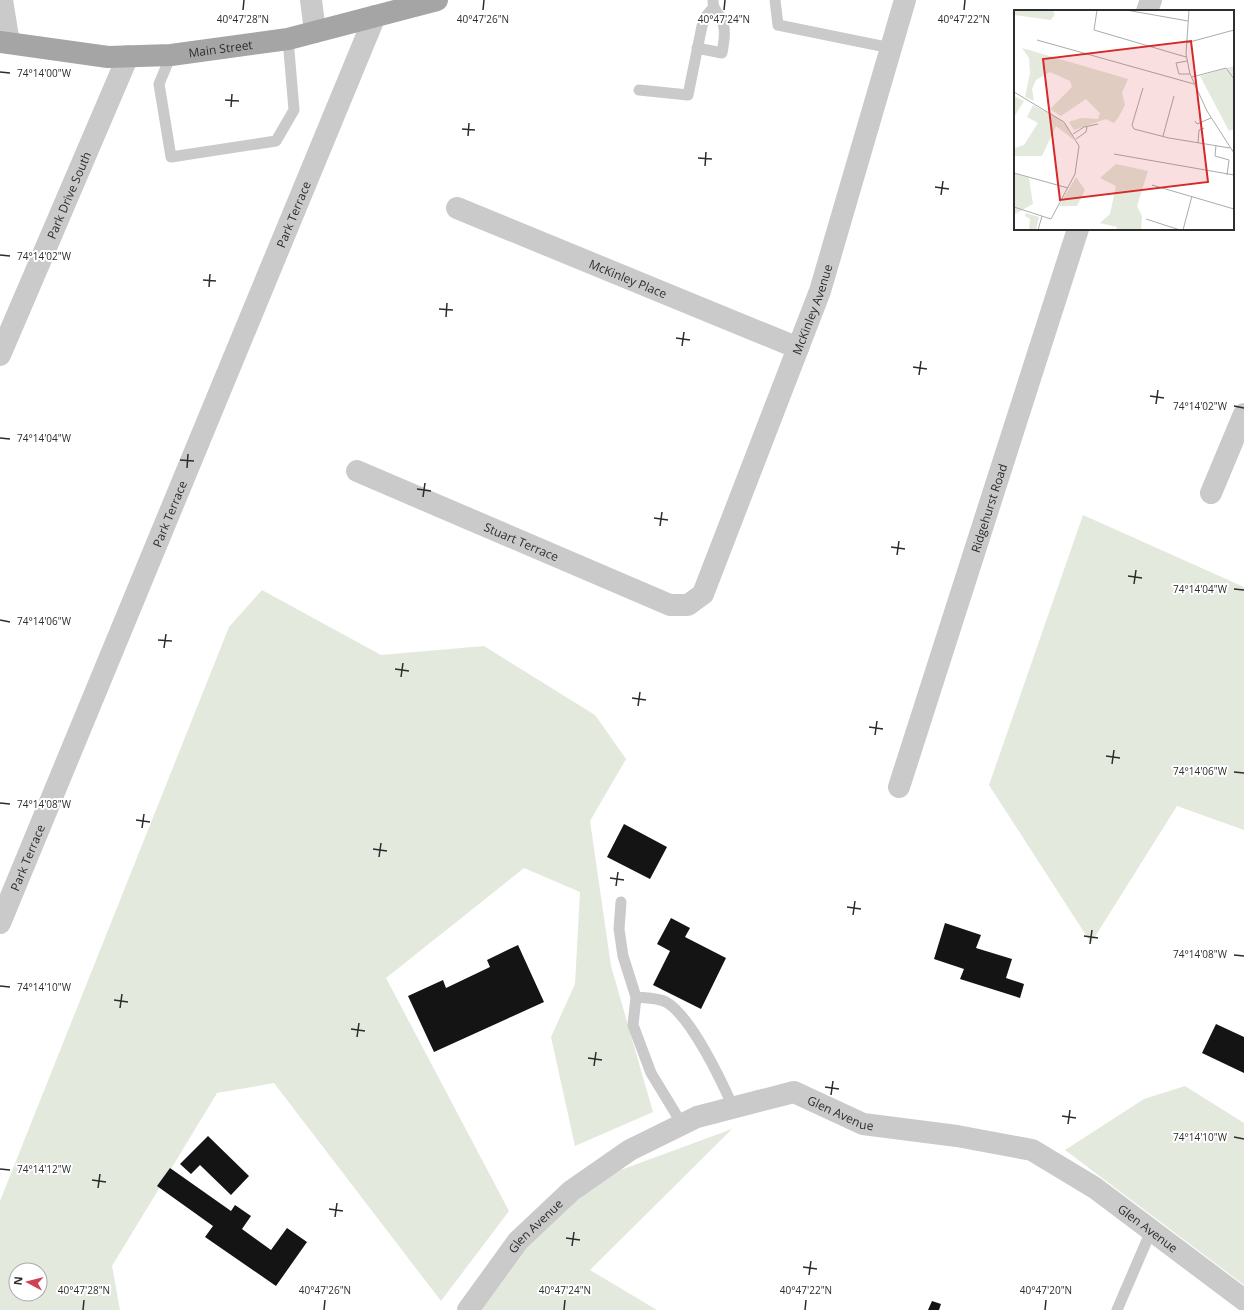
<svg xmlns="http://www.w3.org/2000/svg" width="1244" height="1310" viewBox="0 0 1244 1310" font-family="'Open Sans',sans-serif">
<rect width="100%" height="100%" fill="#fff"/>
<path fill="#e3e9dc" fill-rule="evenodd" d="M1083,515L1244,587V830L1177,806L1091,943L989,785Z
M262,590L381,655L484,646L595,715L626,759L590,821L611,966L653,1112L575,1146L551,1037L575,984L580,892L524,868L386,978L509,1211L441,1301L274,1083L217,1093L112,1266L120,1310H0V1201L229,627ZM16,1270H40V1294H16Z
M1185,1086L1244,1123V1285L1065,1150L1144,1099Z
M732,1129L590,1270L657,1310H479L529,1238L607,1175Z"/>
<path fill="#141414" d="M624,824L667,847L650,879L607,857Z
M671,918L690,928L685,937L726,958L701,1009L653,985L670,951L657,944Z
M945,923L981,935L976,948L1012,959L1006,978L1024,984L1020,998L960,979L964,969L934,959Z
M518,945L544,1002L434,1052L408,996L443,980L446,988L490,967L487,960Z
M1216,1024L1244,1037V1073L1202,1053Z
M208,1136L249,1176L231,1195L200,1165L191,1174L180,1164Z
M170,1168L231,1211L235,1205L251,1216L242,1229L271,1250L287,1228L307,1242L276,1286L205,1237L213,1226L157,1186Z
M932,1301L941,1304L939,1310H928Z"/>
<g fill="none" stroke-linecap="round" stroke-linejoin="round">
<path stroke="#cacaca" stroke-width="11" d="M775,0L778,25L891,48
M697,48L722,53C724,41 727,28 720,17C716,10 713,9 713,0
M171,55L159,84L171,157L276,141L294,110L288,39
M639,90L688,95L702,26L706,16L713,8
M621,902L619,929L623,956L636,997L633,1025L651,1073L682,1124
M636,997C645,998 658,998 666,1002C691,1016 722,1082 733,1107
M1117,1310L1151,1231"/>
<g stroke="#cacaca" stroke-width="22">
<path d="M2,0L9,43"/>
<path d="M311,0L315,32"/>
<path d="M1147,11L1151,0"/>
<path id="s1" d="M457,208L798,348"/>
<path id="s2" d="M0,355L128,56"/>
<path id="s3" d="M357,471L670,605H688L703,594L820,291L905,0"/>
<path d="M1211,493L1244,414"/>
<path id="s4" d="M899,787L1078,229"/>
<path id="s5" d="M0,923L375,16"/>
<path id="s6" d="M468,1310L518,1241L571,1191L630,1150L697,1117L794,1092L863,1124L957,1136L1032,1150L1095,1188L1244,1300"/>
</g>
<path stroke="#a5a5a5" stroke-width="22" id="s7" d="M0,42L108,57L171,55L288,39L437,0"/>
</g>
<path fill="none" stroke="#2d2d2d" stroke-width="1.5" d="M243,10L244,0M483,10L484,0M724,10L725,0M964,10L965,0M0,72L10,73M225,100L239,101M231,107L232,94M462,129L475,130M468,136L469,123M698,158L712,159M705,166L706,152M935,187L949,189M941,195L943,181M0,255L10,256M203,280L216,281M209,287L210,274M439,309L453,310M446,317L447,303M676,338L690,340M682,346L684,332M913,367L927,369M919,375L921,361M1150,396L1164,398M1156,404L1158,390M1234,406L1244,408M0,438L10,439M180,460L194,461M187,468L188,454M417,489L431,491M423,497L425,483M654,518L668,520M660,526L662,512M891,547L905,549M897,555L899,541M1128,576L1142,578M1134,584L1136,570M1234,589L1244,590M0,620L10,622M158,640L172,641M164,648L166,634M395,669L409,671M401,677L403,663M632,698L646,700M638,706L640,692M869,727L883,729M875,735L877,721M1106,756L1120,758M1112,764L1114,750M1234,772L1244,773M0,803L10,804M136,820L150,822M142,828L144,814M373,849L387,851M379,857L381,843M610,878L624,880M616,886L618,872M847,907L861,909M853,915L855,901M1084,936L1098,938M1090,944L1092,930M1234,955L1244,956M0,986L10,987M114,1000L128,1002M120,1008L122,994M351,1029L365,1031M357,1037L359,1023M588,1058L602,1060M594,1066L596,1052M825,1087L839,1089M831,1095L833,1081M1062,1116L1076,1118M1068,1124L1070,1110M1234,1137L1244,1139M0,1169L10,1170M92,1180L106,1182M98,1188L100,1174M329,1209L343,1211M335,1217L337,1203M566,1238L580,1240M572,1246L574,1232M803,1267L817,1269M809,1275L811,1261M83,1310L84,1300M324,1310L325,1300M564,1310L565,1300M805,1310L806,1300M1045,1310L1046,1300"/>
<g text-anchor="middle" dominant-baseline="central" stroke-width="4" stroke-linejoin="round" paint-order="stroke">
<g font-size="12" fill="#2d2d2d" stroke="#fff">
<text stroke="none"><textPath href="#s7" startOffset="222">Main Street</textPath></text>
<text stroke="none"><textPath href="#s2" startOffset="174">Park Drive South</textPath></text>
<text stroke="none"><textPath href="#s5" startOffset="767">Park Terrace</textPath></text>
<text stroke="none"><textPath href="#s1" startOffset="185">McKinley Place</textPath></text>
<text stroke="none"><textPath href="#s3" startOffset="682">McKinley Avenue</textPath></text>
<text stroke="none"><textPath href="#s4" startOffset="293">Ridgehurst Road</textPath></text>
<text stroke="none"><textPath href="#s5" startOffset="443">Park Terrace</textPath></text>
<text stroke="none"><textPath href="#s3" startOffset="179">Stuart Terrace</textPath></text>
<text stroke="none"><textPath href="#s5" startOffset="71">Park Terrace</textPath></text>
<text stroke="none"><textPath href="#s6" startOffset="456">Glen Avenue</textPath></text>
<text stroke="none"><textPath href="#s6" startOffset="108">Glen Avenue</textPath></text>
<text stroke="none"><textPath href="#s6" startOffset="792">Glen Avenue</textPath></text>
</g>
</g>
<g transform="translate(1014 10)">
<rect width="220" height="220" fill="#fff"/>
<path d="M0,0H38L41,4L37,10L0,5ZM8,38L114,69L108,83L111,95L104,108L100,113L92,109L60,120L55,112L67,108L84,109L86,103L72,89L47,106L36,99L58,77L56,71L36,62L22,70L18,79L20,91L11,87L16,63L15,48ZM220,56V119L215,121L186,66ZM0,86L10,91L0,107ZM19,95L44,108L53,116L60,130L42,116L28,146H0V138L10,135L24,113L13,107ZM102,154L134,161L123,196L128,206L127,220H102L103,217L86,213L96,204L102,176L86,168ZM0,163L15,168L19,194L1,204L0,210ZM62,167L71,180L63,196H45ZM12,203L25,207L22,220H15L16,209L11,206Z" fill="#e3e9dc"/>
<path fill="none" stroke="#ababab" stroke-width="1" d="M83,0L80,20L172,47M112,0L174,11M175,0L172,44L176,64L193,101L220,143M23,30L180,74M172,33L220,20M173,51L162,53L165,64H176M178,67L212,58L220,69M129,78L118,115L120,119L155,128L216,138M0,82L50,112L65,136L61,164L37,209L0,197M181,111L183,114L197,108M59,124L70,117L84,114M149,126L160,86M62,129L72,122L73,117M184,133L185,120L190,118M202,135L201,146L215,150L213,165M100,144L220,165M0,163L54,178M138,175L220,199M132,209L166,220M24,220L28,206M169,220L178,186"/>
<path fill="#d62828" fill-opacity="0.15" stroke="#d62828" stroke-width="2" d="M177,31L194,172L46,190L29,49Z"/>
<rect width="220" height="220" fill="none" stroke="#2d2d2d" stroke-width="2"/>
</g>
<g font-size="10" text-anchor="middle" fill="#2d2d2d" stroke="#fff" stroke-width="4" stroke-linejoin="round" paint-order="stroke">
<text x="243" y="23">40°47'28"N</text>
<text x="483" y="23">40°47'26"N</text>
<text x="724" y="23">40°47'24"N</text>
<text x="964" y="23">40°47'22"N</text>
<text x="44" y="77">74°14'00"W</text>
<text x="44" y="260">74°14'02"W</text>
<text x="1200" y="410">74°14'02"W</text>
<text x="44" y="442">74°14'04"W</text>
<text x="1200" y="593">74°14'04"W</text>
<text x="44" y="625">74°14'06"W</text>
<text x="1200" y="775">74°14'06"W</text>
<text x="44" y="808">74°14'08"W</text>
<text x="1200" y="958">74°14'08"W</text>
<text x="44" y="991">74°14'10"W</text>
<text x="1200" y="1141">74°14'10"W</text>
<text x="44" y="1173">74°14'12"W</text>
<text x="84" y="1294">40°47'28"N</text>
<text x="325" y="1294">40°47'26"N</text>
<text x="565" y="1294">40°47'24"N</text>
<text x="806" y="1294">40°47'22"N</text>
<text x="1046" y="1294">40°47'20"N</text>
</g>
<g transform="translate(28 1282) rotate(277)"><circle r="19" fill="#ffffff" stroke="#ababab"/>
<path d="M0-3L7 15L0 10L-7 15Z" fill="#d14152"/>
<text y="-6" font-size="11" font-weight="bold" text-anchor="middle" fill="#2d2d2d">N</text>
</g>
</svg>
